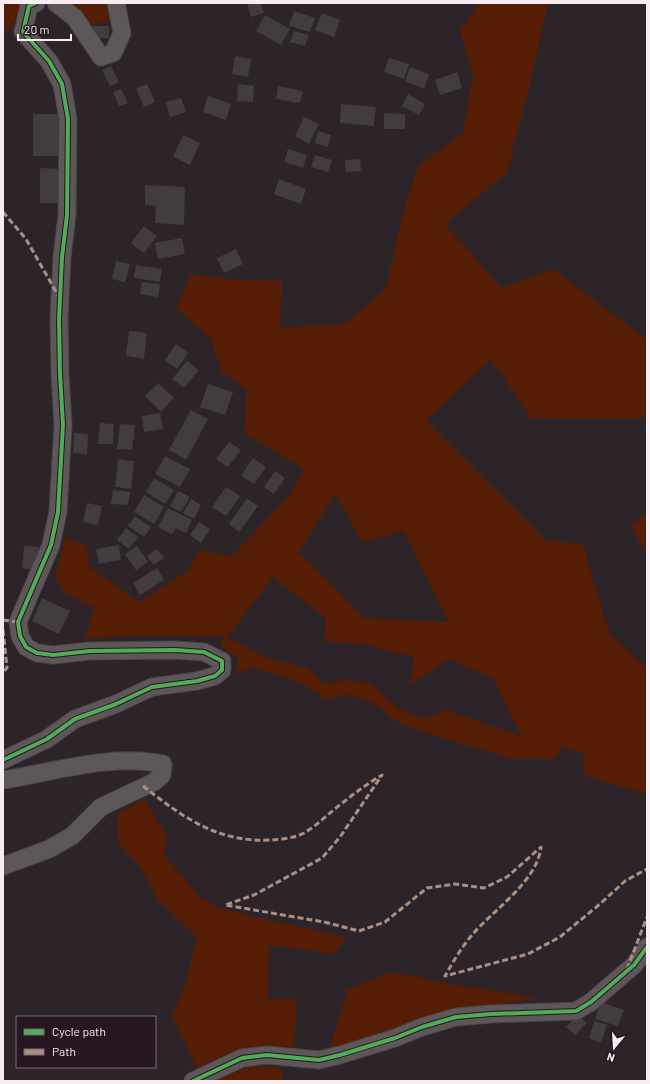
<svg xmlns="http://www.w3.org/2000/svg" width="650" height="1084" viewBox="0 0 650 1084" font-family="Barlow,sans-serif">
<rect width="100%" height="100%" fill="#2c2428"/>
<path fill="#561d05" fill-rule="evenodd" d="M3,3H25L8,31L3,28Z
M68,3H105L110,22L88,24Z
M479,3H548L531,79L507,172L445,224L501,288L553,269L647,340V418H531L491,359L426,421L546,540L583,545L609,633L647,669V794L584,776L583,753L562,747L556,759H512L402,725L372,702L345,694L327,700L302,683L252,667L235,675L239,659L220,644L226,636H117L85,639L94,608L67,594L55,578L65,538L87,546L89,567L139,602L187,572L199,550L232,556L291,494L304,469L244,433L247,391L221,371L211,339L176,308L191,274L235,280L282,281L280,328L345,324L386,289L402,217L418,166L463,133L473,76L460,31ZM335,494L362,542L404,531L448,622L364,618L299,552ZM273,577L326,618L324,641L360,644L414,657L410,685L448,659L493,678L521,736L444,710L423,719L397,708L371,684L346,680L325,684L307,668L264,657L227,637Z
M647,511V554L631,527Z
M144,799L167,836L164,855L200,897L221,909L346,937L334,954L269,945L268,999H297L294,1047L267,1046L234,1052L197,1068L172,1016L188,977L196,936L158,900L142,869L119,844L117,814Z
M391,972L444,983L539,998L490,1006L330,1048L347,990Z
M248,1066L280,1067L283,1081H206Z"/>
<path fill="#423b3f" d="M247,3H260L264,13L251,17Z
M294,11L315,18L310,32L289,26Z
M322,13L340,20L334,37L315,30Z
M265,15L290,29L281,45L256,31Z
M93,26H109V38H93Z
M294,31L309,35L305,46L290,42Z
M235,56L251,59L248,77L232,74Z
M389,58L409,64L404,79L384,72Z
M111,66L119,82L110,86L102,70Z
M410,67L429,74L424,89L405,81Z
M457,72L462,88L440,95L435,80Z
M147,84L155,102L144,107L136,88Z
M238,84L254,86L253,102L237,101Z
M278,86L303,91L300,103L276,99Z
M121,89L128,103L119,106L113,92Z
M408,94L425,104L419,115L402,106Z
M208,96L231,104L226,120L203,112Z
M181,98L186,112L170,117L166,102Z
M341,104L376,107L374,126L340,123Z
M384,113L405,114V129H384Z
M33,114H59V156H33Z
M304,117L319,124L309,144L295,136Z
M318,131L331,135L328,147L315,143Z
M183,135L200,143L190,165L173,157Z
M288,149L307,155L303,168L284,162Z
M315,155L332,160L328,172L311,167Z
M360,159L361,171L346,172L345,160Z
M40,168L58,169V203H40Z
M279,179L306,189L301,204L274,194Z
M145,185L185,187L184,225L155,223L156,206L145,205Z
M144,226L157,236L144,253L131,243Z
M182,238L185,254L158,259L155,243Z
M236,249L243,264L224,273L217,258Z
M116,261L130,264L125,282L112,279Z
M136,265L162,269L160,282L134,278Z
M142,282L160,284L158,297L140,294Z
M129,331L147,333L144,359L126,356Z
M176,344L188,353L177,369L165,360Z
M187,361L199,370L184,388L172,379Z
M158,383L174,398L161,412L145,396Z
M208,384L233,392L225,415L200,407Z
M191,410L208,419L186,460L169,450Z
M160,413L163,429L144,432L142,416Z
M100,423L114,424L113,444H98Z
M120,424L135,425L132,450L117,449Z
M74,433L88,434L87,454L73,453Z
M229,442L241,450L228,467L216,459Z
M165,456L190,469L180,487L155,474Z
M253,458L266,467L254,484L241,476Z
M118,459L134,461L131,489L115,487Z
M275,471L285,478L274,494L264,487Z
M154,478L174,490L165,504L146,492Z
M226,487L240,496L226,516L212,507Z
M113,490L130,492L128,505L111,504Z
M178,491L190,497L181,512L170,506Z
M144,495L164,507L154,524L134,512Z
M191,499L201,505L194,519L183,513Z
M247,499L258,506L239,532L229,524Z
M87,503L102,506L98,525L83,522Z
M168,508L192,520L186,533L176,528L172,534L158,527Z
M135,516L151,527L144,537L128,526Z
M199,522L210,529L201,543L190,535Z
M126,528L138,537L129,549L117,540Z
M119,545L121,560L99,564L96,549Z
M24,546L39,547L37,570L22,568Z
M137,546L148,562L136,570L125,554Z
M157,549L164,558L154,565L147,556Z
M157,568L164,580L140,595L133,583Z
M42,598L70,611L59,634L32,621Z
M601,1002L624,1010L618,1026L595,1019Z
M578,1015L587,1023L575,1035L566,1027Z
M594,1021L607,1025L601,1043L589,1038Z"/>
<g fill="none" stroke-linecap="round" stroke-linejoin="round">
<g stroke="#4a4346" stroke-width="19">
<path id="minor" d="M56,3L75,18L101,57L113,53L122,33L116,3
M3,760L47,739L75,719L116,704L152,687L197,681L215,676L222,670V661L204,652L175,650L90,651L53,655L37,653L26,647L20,636L18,622L51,545L58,512L63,425L60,374L59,319L62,257L67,215L68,119L62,84L49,61L23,32L29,6L36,3
M3,780C54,772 113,753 163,764L162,775L154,782L101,807L72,836L49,849L3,866
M193,1081L242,1058L267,1055L319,1060L340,1055L395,1038L422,1027L456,1017L491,1014L576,1011L591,1002L634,965L647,947"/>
</g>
<use href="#minor" stroke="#5d575a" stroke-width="17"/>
<path stroke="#ac8f84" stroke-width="3" stroke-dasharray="6 3" stroke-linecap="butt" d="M3,212L26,239L59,297
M3,620L18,622
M3,630L7,668L3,672
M143,786C184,818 218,843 272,840C282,839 295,838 304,833C319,824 331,811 345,801C357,791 369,783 382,775L340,837L322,858L254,895L225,905L324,922L359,931L385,922L427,888L455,884L484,888L507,877L541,847C537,882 493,910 472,935C461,948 453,962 445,976L528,954L560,937L600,904L625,881L647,869
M627,969L647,917"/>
<g stroke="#25161f" stroke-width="6">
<path id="cycleway" d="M3,760L47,739L75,719L116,704L152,687L197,681L215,676L222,670V661L204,652L175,650L90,651L53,655L37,653L26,647L20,636L18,622L51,545L58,512L63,425L60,374L59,319L62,257L67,215L68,119L62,84L49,61L23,32L29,6L36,3
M193,1081L242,1058L267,1055L319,1060L340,1055L395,1038L422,1027L456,1017L491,1014L576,1011L591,1002L634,965L647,947"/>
</g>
<use href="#cycleway" stroke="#51ab58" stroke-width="4"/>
</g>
<rect width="650" height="1084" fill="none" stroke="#f8edf3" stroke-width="8"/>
<rect x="16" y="1016" width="140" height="52" fill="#25161f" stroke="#796c74"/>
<rect x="24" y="1029" width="20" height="6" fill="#51ab58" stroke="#796c74"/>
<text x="52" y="1036" font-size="12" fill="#f8edf3">Cycle path</text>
<rect x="24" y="1049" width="20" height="6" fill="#ac8f84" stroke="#796c74"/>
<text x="52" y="1056" font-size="12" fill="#f8edf3">Path</text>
<g transform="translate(614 1048) rotate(198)" stroke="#25161f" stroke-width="3" paint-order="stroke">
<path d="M0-3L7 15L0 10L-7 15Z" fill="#f8edf3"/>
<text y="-6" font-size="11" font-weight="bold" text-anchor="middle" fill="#f8edf3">N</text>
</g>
<path d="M18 34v6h53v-6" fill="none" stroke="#f8edf3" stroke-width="2"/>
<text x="24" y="34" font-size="12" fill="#f8edf3" stroke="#25161f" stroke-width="3" paint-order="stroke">20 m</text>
</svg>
